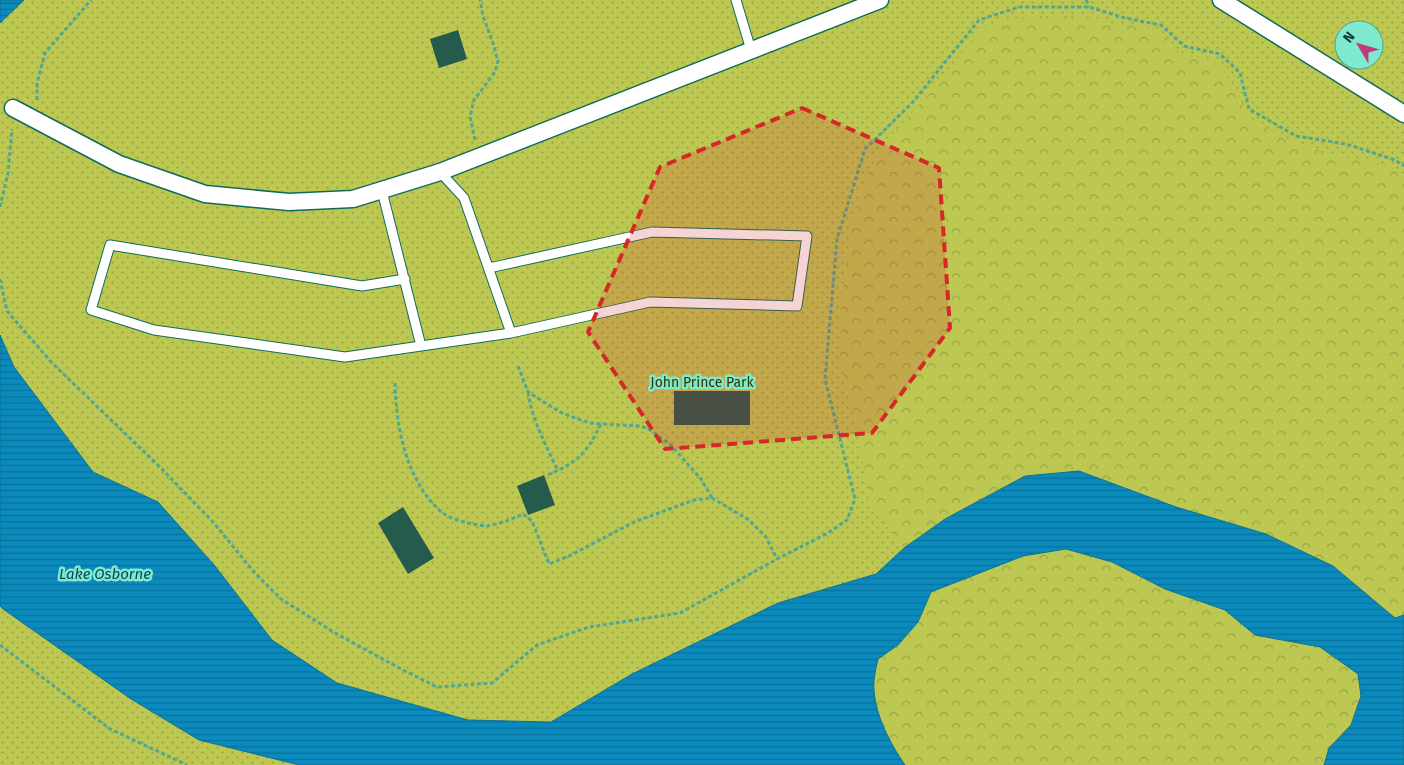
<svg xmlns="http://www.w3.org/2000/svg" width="1404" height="765" viewBox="0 0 1404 765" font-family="'Fira Sans',sans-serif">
<defs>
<pattern id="grass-dots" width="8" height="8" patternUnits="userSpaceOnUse" patternTransform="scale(1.25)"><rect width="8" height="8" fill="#bdc853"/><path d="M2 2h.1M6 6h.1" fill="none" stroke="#98a445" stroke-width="1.8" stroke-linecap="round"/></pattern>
<pattern id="forest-crowns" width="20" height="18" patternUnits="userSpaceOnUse" patternTransform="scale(1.25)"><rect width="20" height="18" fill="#bdc853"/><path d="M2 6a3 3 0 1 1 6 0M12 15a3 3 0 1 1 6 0" fill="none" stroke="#98a445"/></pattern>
<pattern id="water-rules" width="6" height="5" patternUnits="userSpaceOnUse" patternTransform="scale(1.25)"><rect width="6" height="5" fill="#0a8abd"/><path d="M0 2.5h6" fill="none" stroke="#09729a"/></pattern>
</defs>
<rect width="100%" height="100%" fill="#7fe9cd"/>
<path fill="url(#grass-dots)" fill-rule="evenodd" d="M0,0H1404V765H0ZM1344,30H1374V60H1344Z"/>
<path fill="url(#forest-crowns)" d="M1030,16H1080L1121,25L1150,28L1162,32L1179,52L1214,62L1224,71L1247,113L1282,138L1333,155L1388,165L1404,174V615L1395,618L1333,566L1266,534L1176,507L1025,476L945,519L904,548L870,505L853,407L840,363L841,305L851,220L868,172L888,139L932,91L974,38L992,24L1009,19Z
M1066,549L1112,562L1165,589L1225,610L1255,635L1320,647L1358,674L1361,696L1351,725L1329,748L1324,765H905C890,743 876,717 874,690C873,680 876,668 878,659L898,645L918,622L931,592L1023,556Z"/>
<path fill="url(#water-rules)" stroke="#0b7393" d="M0,0H24L0,23Z
M0,335L14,367L93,472L158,502L215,566L272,640L337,683L468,720L551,722L632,674L778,603L876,574L904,548L945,519L1025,476L1079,471L1176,507L1266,534L1333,566L1395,618L1404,615V765H1324L1329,748L1351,725L1361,696L1358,674L1320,647L1255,635L1225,610L1165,589L1112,562L1066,549L1023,556L931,592L918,622L898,645L878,659C876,668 873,680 874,690C876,717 890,743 905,765H299L199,740L131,699L3,609L0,606Z"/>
<path fill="#255b4d" d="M458,30L467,59L439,68L430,39Z
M674,391H750V425H674Z
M544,475L555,505L528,515L517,486Z
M403,507L434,558L408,574L378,523Z"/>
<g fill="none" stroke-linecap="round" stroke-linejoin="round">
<g stroke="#106c5a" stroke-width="11">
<path id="lane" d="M736,0L751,50
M382,191L421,346
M489,268L652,232L807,236L797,306L650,302L511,333
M405,279L362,286L110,245L91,310L154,330L345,357L511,333L464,198L440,172"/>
</g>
<g stroke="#106c5a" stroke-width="19">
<path id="street" d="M1221,0L1404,114
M13,108L119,164L205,194L289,202L353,199L440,172L880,0"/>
</g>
<path stroke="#53a791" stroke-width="3" stroke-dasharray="4 2.5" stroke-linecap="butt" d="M1086,0L1089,7
M37,100V83L45,53L91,0
M475,140L470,117L474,100L495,72L498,61L493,43L483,16L480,0
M0,207L8,173L12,129
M0,279L7,311L52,363L158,465L213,522L254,572L281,599L335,633L401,669L437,687L492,683L537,645L589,627L680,613L777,559L828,533L847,520L855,499L825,379L837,239L865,149L913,102L979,20L1019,7H1089L1125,18L1161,25L1184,46L1220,54L1240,73L1249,109L1296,136L1346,144L1395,160L1404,166
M518,366L528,392L560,412L575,418L590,423L601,424
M395,383C396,424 404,467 429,499C434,505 440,512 446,515C452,519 461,521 468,523C474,524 481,526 487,526C499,524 512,519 523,514L532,521L549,564L569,556L634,522L694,500L712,498L749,520L766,537L777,559
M528,392C532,420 546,445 558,471
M548,475C579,461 586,454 601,424L641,426L650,430L670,444L685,461L701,479L712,498
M0,645L110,729L187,765"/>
<use href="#lane" stroke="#fff" stroke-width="9"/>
<use href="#street" stroke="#fff" stroke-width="16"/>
</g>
<path fill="#d62828" fill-opacity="0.2" stroke="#d62828" stroke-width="4" stroke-dasharray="10 6" stroke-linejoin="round" d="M802,108L939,168L950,328L872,433L665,449L588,332L660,167Z"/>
<g text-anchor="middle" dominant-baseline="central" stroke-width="5" stroke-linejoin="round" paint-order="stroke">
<g font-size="14" fill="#313500" stroke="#7fe9cd">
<text x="702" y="382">John Prince Park</text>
</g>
<g font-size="15" font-style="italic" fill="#094661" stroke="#7fe9cd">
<text x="105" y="574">Lake Osborne</text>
</g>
</g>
<g transform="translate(1359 45) rotate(308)"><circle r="24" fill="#7fe9cd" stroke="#51a48f"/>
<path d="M0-4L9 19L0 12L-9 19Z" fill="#c13b7c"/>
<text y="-8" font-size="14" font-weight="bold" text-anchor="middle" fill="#0c3c31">N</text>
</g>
</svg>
